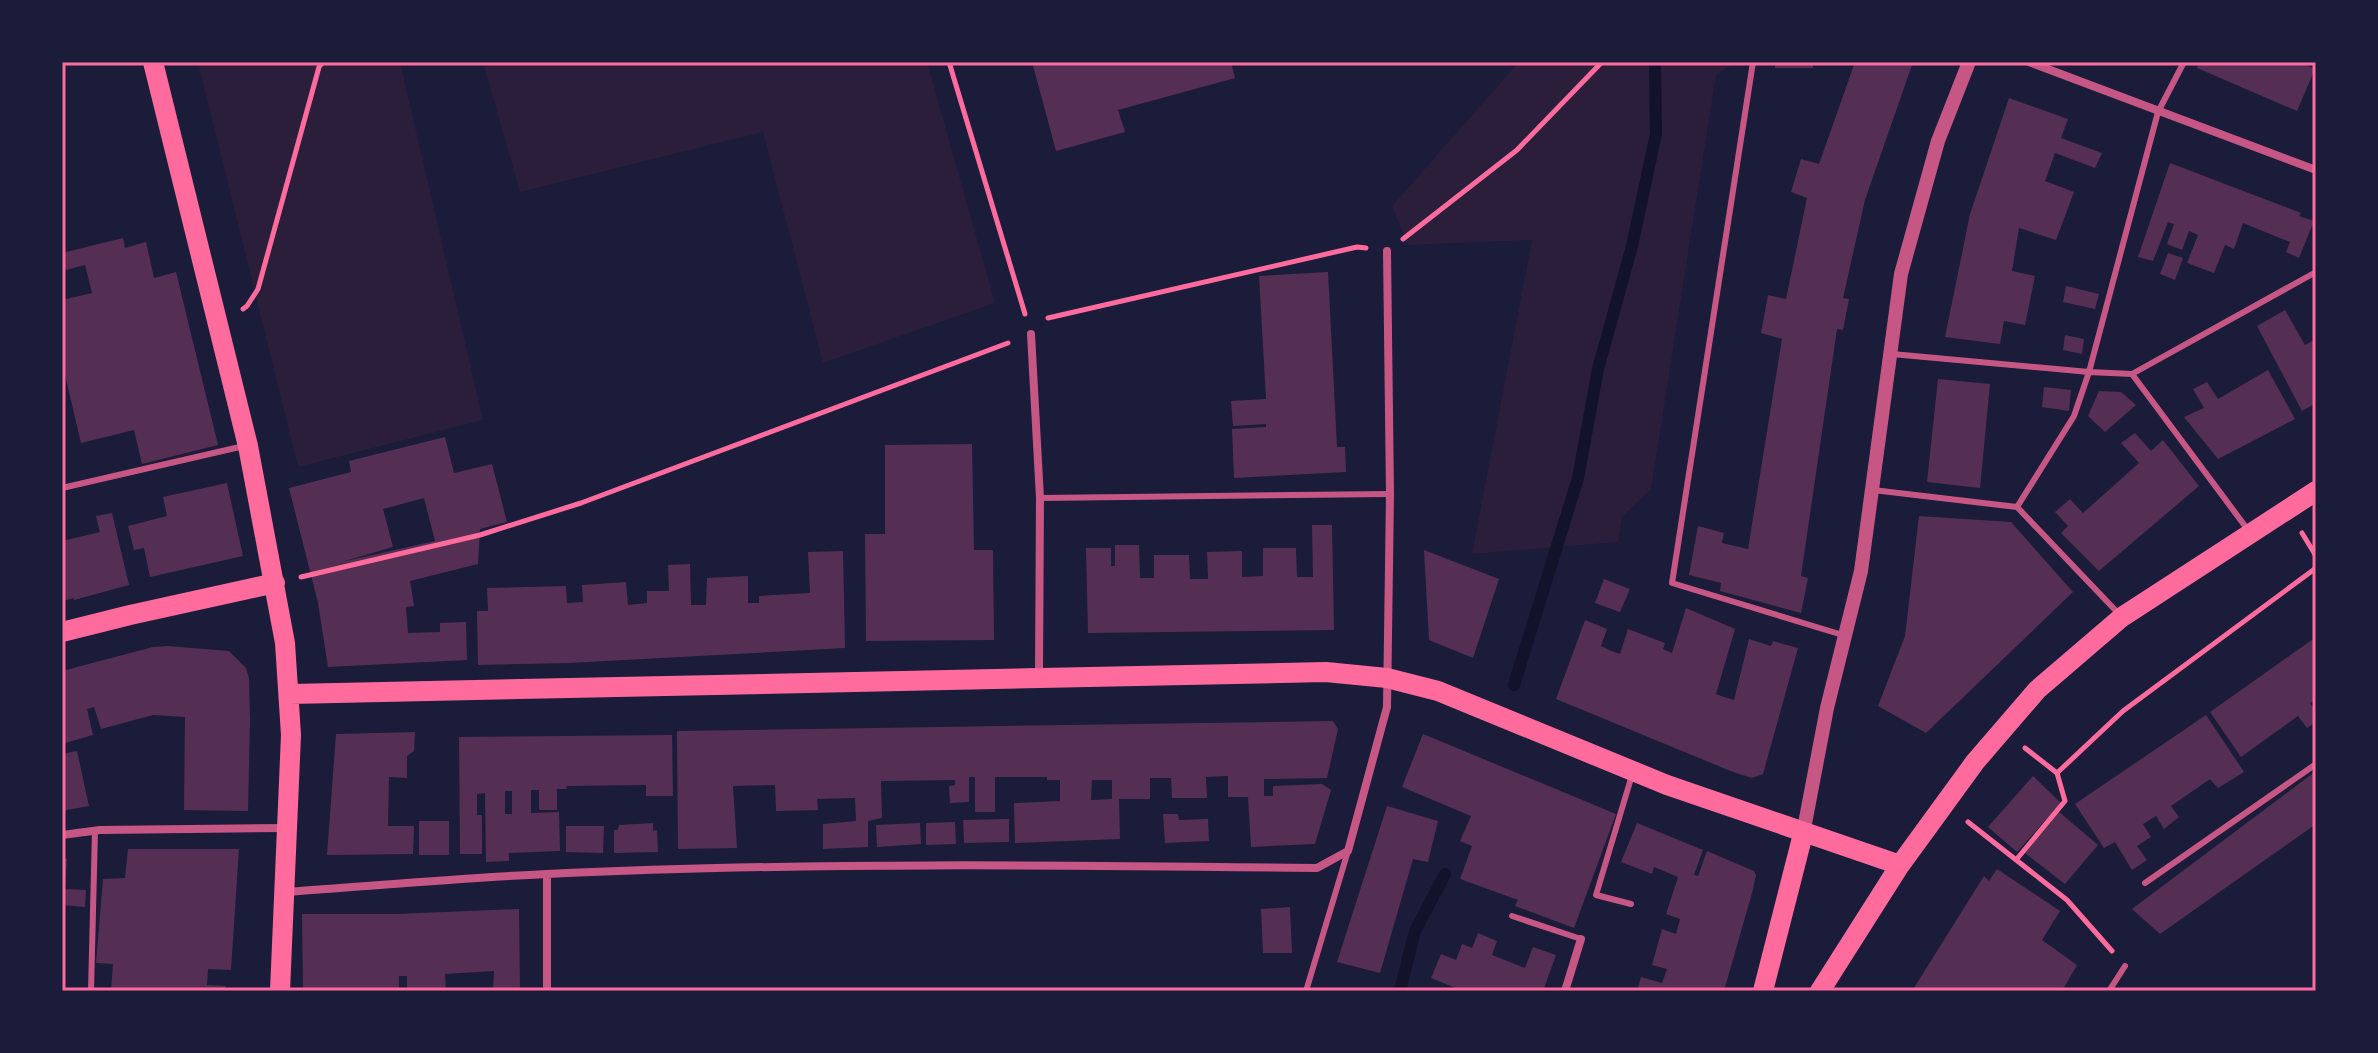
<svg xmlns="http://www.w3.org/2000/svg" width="2378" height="1053" viewBox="0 0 2378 1053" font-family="'Nunito Sans',sans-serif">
<rect width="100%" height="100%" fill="#1b1b3a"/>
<path fill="#2a1e3b" d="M198,62H400L483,420L298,467Z
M483,62H927L995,303L823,363L763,132L520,192Z
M1519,62H1736L1716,75L1651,489L1622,517L1618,542L1472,554L1532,240L1408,245L1392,206Z"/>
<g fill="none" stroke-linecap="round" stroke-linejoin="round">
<path stroke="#12122b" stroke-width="12" d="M1514,685L1578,478L1598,369L1632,246L1656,134L1655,62
M1400,991L1415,931L1445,874"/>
</g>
<path fill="#542f53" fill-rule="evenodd" d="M1032,62H1231L1235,78L1118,110L1125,132L1056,151Z
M1775,62H1813V68H1775Z
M1855,62H1913L1865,200L1843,298L1849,299L1843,330L1837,329L1801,576L1808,578L1801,613L1720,591L1721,583L1689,575L1698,526L1724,533L1722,543L1748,549L1782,339L1761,333L1768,295L1786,299L1807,198L1791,192L1801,159L1819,164Z
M2199,62H2299L2315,69L2297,111L2197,68Z
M2009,98L2068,119L2061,138L2102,153L2095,168L2055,153L2045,181L2074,192L2056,240L2019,228L2012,271L2035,276L2025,325L2004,321L2000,344L1945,337L1970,214Z
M2170,163L2301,213L2299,216L2314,221L2299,258L2286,252L2290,242L2243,223L2234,249L2225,245L2214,273L2187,263L2198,235L2189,231L2182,250L2167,244L2174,224L2168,222L2153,261L2138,257Z
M123,238L125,248L146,242L154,278L176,272L218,445L142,464L134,430L81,443L62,362V300L92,293L85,265L62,271V253Z
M2168,253L2183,258L2175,280L2160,274Z
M1328,272L1337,447H1345L1346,472L1234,478L1232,429L1266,427V424L1233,426L1231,401L1266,399L1259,276Z
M2066,286L2099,294L2095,309L2063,302Z
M2285,310L2305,345L2316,339V403L2302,411L2257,326Z
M2065,335L2084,339L2082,354L2063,350Z
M2268,370L2295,419L2218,459L2184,417L2204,408L2193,389L2207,382L2218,399Z
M1938,379L1990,384L1980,488L1927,482Z
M2044,387L2071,390L2069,411L2042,407Z
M2099,391L2121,392L2136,405L2105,432L2088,416Z
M2135,433L2151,451L2163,440L2199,486L2099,571L2061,533L2068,526L2055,512L2070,499L2083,513L2139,463L2121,443Z
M445,437L454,473L492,464L507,522L480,529L478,564L410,581L414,606L406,607L408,633L440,632V623L466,622L467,660L328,667L318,603L289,488L351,472L349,461ZM424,498L435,541L341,562L393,547L383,509Z
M972,444L974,550H993L994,640L866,641L865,534H885V445Z
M227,483L243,556L150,577L144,548L134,550L128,526L167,516L163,497Z
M112,513L129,585L74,600V598L62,601V541L100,532L96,516Z
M1919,516L2011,522L2073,592L1926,733L1878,706L1905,636Z
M1312,525H1332L1334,630L1088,633L1086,548H1111V566H1115V545H1139L1140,578H1154V555H1189L1190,579H1208L1207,552L1242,551V577L1263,576V548H1296L1297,577H1313Z
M1424,550L1499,579L1473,658L1429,640Z
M843,551L845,648L569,663L478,665L477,611H488L487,588L566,586L567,603L583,602L582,585L626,582L628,605L647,603V591H669L668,565L690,564L691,605H706L707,578L748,576V603H759V596L810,593L808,552Z
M1604,579L1630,589L1620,612L1595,603Z
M1686,608L1735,629L1716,694L1724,697L1734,700L1749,639L1771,646L1773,641L1798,648L1763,774L1752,778L1733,772L1556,699L1585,620L1607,629L1601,646L1609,650L1620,654L1628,629L1665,643L1663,649L1672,653Z
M2316,637V699L2310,703L2316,712V722L2307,728L2298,716L2241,757L2210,712Z
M168,646L229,651L246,668L249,678L250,720L248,811L184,810L185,717L153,715L101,729L94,707L87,709L93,735L62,744V671L153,647Z
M2206,715L2244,772L2218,788L2210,779L2171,806L2179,817L2164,829L2156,816L2143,824L2151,837L2137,846L2147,860L2132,870L2115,842L2104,848L2075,804Z
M1333,721L1338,729L1327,778L1264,779V796H1273V786L1322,784L1331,790L1315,844L1251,847L1248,797H1228V776L1206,777L1207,798H1172L1171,778H1150V799H1119L1120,839L1015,843L1014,803L1060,801V780H1047V777H995V812H975V777H969V802L950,803L949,786L955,785V780L881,781L882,818L868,821V847L823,849V824L856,821L855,798L817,799L818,810L776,811L775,785L733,786L737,848L678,849L677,731ZM1092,780H1112V799L1091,800Z
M415,732L414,751L407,756V778L389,777L388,826H414L413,854L327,855L336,734Z
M1423,734L1616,814L1574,928L1515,906L1518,900L1460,879L1472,846L1460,841L1471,816L1402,787Z
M672,735L673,796H646V785L566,786L567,789H557V810H539V790H531V813L559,812L560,851L509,853V861L486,862L485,793L477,794V815H482V854H460L459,737ZM505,791H512V814H505Z
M77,751L89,806L62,811V754Z
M2316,771V824L2160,934L2132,909Z
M2033,776L2061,803L2017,852L1988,827Z
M1387,806L1438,821L1428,862L1413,859L1380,973L1337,962Z
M2059,812L2098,845L2065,884L2025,853Z
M1163,814H1178L1179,820L1208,819L1209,841L1165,843Z
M1009,819V842L964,843L963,820Z
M419,821H449V855H419Z
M955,822L956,844L926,845V823Z
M653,823V831L657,830L658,852L614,853V830H618L619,825Z
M920,823L921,844L877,847L876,825Z
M1637,823L1703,850L1694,875L1698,876L1707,851L1754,871L1756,875L1752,893L1724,991H1637L1641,977L1662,983L1667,969L1652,965L1662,929L1676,934L1680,919L1666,914L1678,877L1654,867L1652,874L1621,862Z
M566,826H604L603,853L566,852Z
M128,849H239L231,970L208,969L207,985L226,986V991H111L113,964L96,963L103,879L125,878Z
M62,858L67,859L65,889L86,890L85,907L62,905Z
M1997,869L2060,911L2042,940L2077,965L2062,991H1912L1984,876L1989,881Z
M1290,907L1292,953H1263L1261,909Z
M519,909L520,991H493L494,971L445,974L446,991H407V976H399V991H303L302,914H397Z
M1478,933L1497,941L1492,955L1525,968L1533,947L1556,955L1543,991H1463L1431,978L1441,954L1456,960L1462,944L1472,948Z"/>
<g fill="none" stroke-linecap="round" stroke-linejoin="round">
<path stroke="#ff6b9d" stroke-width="5" d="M949,62L1025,314
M1403,239L1517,150L1602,62
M243,309L247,306L258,289L319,67L323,62
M1048,318L1357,247L1366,248
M2302,533L2316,556
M301,577L480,535L581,503L1008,343
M2057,773L2123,711L2316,568
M1968,822L2067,900L2112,951
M2016,860L2065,801L2057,773L2025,748"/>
<path stroke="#c65784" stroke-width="6" d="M1753,62L1672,583L1846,636
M2184,62L2158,112L2089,372L2132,374L2316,272
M1892,354L2089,372L2074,416L2017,507
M2132,374L2248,530
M62,488L244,446
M1873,490L2017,507L2119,614
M1040,498L1390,494
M2145,883L2316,764
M1631,904L1596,895L1632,775
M1512,916L1581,939
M91,991L95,831
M1306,991L1348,851
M2109,991L2125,966"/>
<path stroke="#c65784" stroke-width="8" d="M2029,62L2316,170
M1031,334L1040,498L1039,677
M62,835L100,830L286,828
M286,892C373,886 460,878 547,874C803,862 1061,865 1317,868L1348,851L1387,707L1390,494L1387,251
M547,991V874
M1565,991L1581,939"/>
<path stroke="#c65784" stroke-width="14" d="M1803,834L1827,708L1861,571L1901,274L1938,141L1969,62"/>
<path stroke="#ff6b9d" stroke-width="20" d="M153,62L248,446L285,643L291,735L280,991
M62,632L130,615L275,583
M290,694L1326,672L1387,678L1438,691L1667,785L1900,865
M1763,991L1803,834
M1820,991L1900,865L1975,762L2037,690L2122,617L2316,491"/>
</g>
<rect width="2378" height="1053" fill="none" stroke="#1b1b3a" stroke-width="128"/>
<rect x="64" y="64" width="2250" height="925" fill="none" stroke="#ff6b9d" stroke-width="3"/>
</svg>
